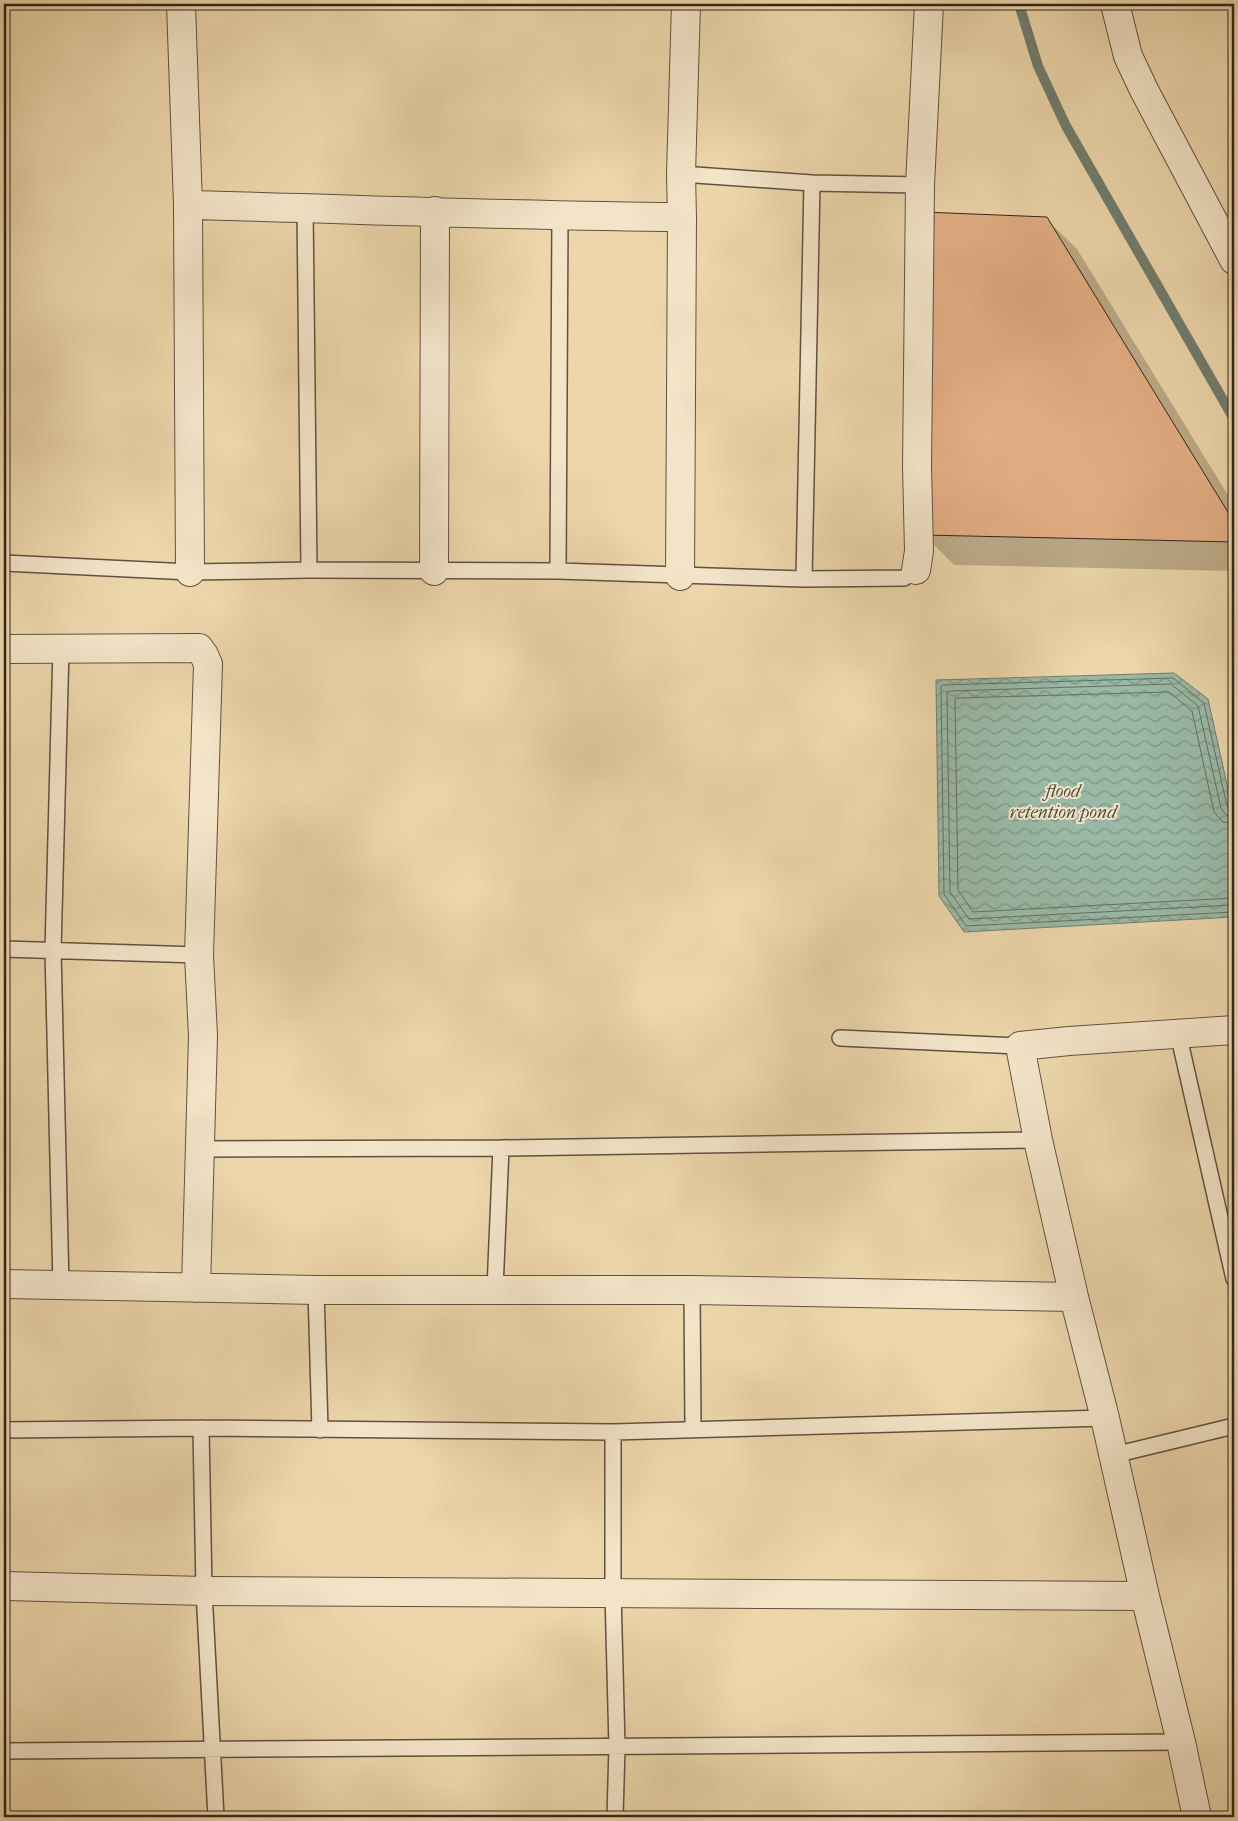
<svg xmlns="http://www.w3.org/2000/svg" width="1238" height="1821" viewBox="0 0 1238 1821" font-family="'IM FELL French Canon',serif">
<defs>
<pattern id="water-waves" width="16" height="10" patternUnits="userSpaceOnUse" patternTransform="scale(1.25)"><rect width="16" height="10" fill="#99b9a6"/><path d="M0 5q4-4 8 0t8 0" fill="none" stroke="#7d9687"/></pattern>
</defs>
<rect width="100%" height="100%" fill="#ecd6aa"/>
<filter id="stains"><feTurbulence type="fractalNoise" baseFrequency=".004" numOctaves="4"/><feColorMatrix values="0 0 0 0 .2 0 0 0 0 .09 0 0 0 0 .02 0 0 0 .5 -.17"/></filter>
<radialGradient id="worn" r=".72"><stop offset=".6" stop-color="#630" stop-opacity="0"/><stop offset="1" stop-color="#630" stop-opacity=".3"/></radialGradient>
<path fill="url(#water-waves)" stroke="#707e70" d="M1174,673L1208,699L1234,816V917L964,932L939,896L936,680Z"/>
<path fill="#0003" d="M1046,219L1077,249L1234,505V571L954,565L924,535Z"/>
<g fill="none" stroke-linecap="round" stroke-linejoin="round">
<path stroke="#666f62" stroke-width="1" d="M1234,811L1230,810L1227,806L1204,703L1173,678L943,685L941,686L944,894L966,926L1234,912
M1234,817L1226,815L1221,808L1198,706L1171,684L950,691L947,692L950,892L969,919L1234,905
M1234,824L1223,822L1214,812L1192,711L1169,692L957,698L955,699L958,890L973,912L1234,898"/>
<path stroke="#707e70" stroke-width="10" d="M1019,4L1038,66L1066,126L1234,419"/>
</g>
<path fill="#e2ad83" stroke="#33251f" d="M924,212L1047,217L1234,522V542L923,535Z"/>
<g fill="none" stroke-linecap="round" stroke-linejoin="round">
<g stroke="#615142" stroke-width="18">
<path id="service" d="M681,174L812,183L920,185
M305,208L309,570
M4,563L190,572L309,570L558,571L804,579L904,578L916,570
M558,571L560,216
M804,579L812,183
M4,949L199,955
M1178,1033L1234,1279
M840,1038L1020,1046
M200,1149L501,1148L1038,1140
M61,1285L53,951L61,648
M495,1289L501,1148
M316,1290L320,1430
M692,1290L693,1428
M201,1428L204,1591L216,1817
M4,1430L201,1428L613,1432L1105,1418
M613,1432V1593L617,1747L615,1817
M1114,1455L1234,1426
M4,1751L1181,1742"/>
</g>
<g stroke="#615142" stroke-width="30">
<path id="minor" d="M181,4L188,205L190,572
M1115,4L1128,56L1144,90L1234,260
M188,205C353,209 518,216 682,217
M916,570L919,551L917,467L920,185L929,4
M434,571L435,211
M680,576L682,217L681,174L686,4
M4,649L199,648L204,655L208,664L199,955L203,1036L196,1288
M4,1284L316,1290H692L1074,1297
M4,1586L204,1591L1145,1596
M1197,1817L1181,1742L1145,1596L1105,1418L1074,1297L1038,1140L1020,1046L1069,1041L1234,1030"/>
</g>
<use href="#service" stroke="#f3e4c8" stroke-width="15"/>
<use href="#minor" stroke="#f3e4c8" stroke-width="28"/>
</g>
<g text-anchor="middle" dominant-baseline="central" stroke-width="4" stroke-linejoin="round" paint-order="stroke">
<g font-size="18" font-style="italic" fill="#4c4a41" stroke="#f3e4c8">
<text x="1063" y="791">flood<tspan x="1063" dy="21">retention pond</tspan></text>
</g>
</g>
<rect width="1238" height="1821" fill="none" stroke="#ecd6aa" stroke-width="20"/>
<rect x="5" y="5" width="1228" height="1811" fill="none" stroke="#33251f" stroke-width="2.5"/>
<rect x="10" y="10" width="1218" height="1801" fill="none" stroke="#33251f"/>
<rect width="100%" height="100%" filter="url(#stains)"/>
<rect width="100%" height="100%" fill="url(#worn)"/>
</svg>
